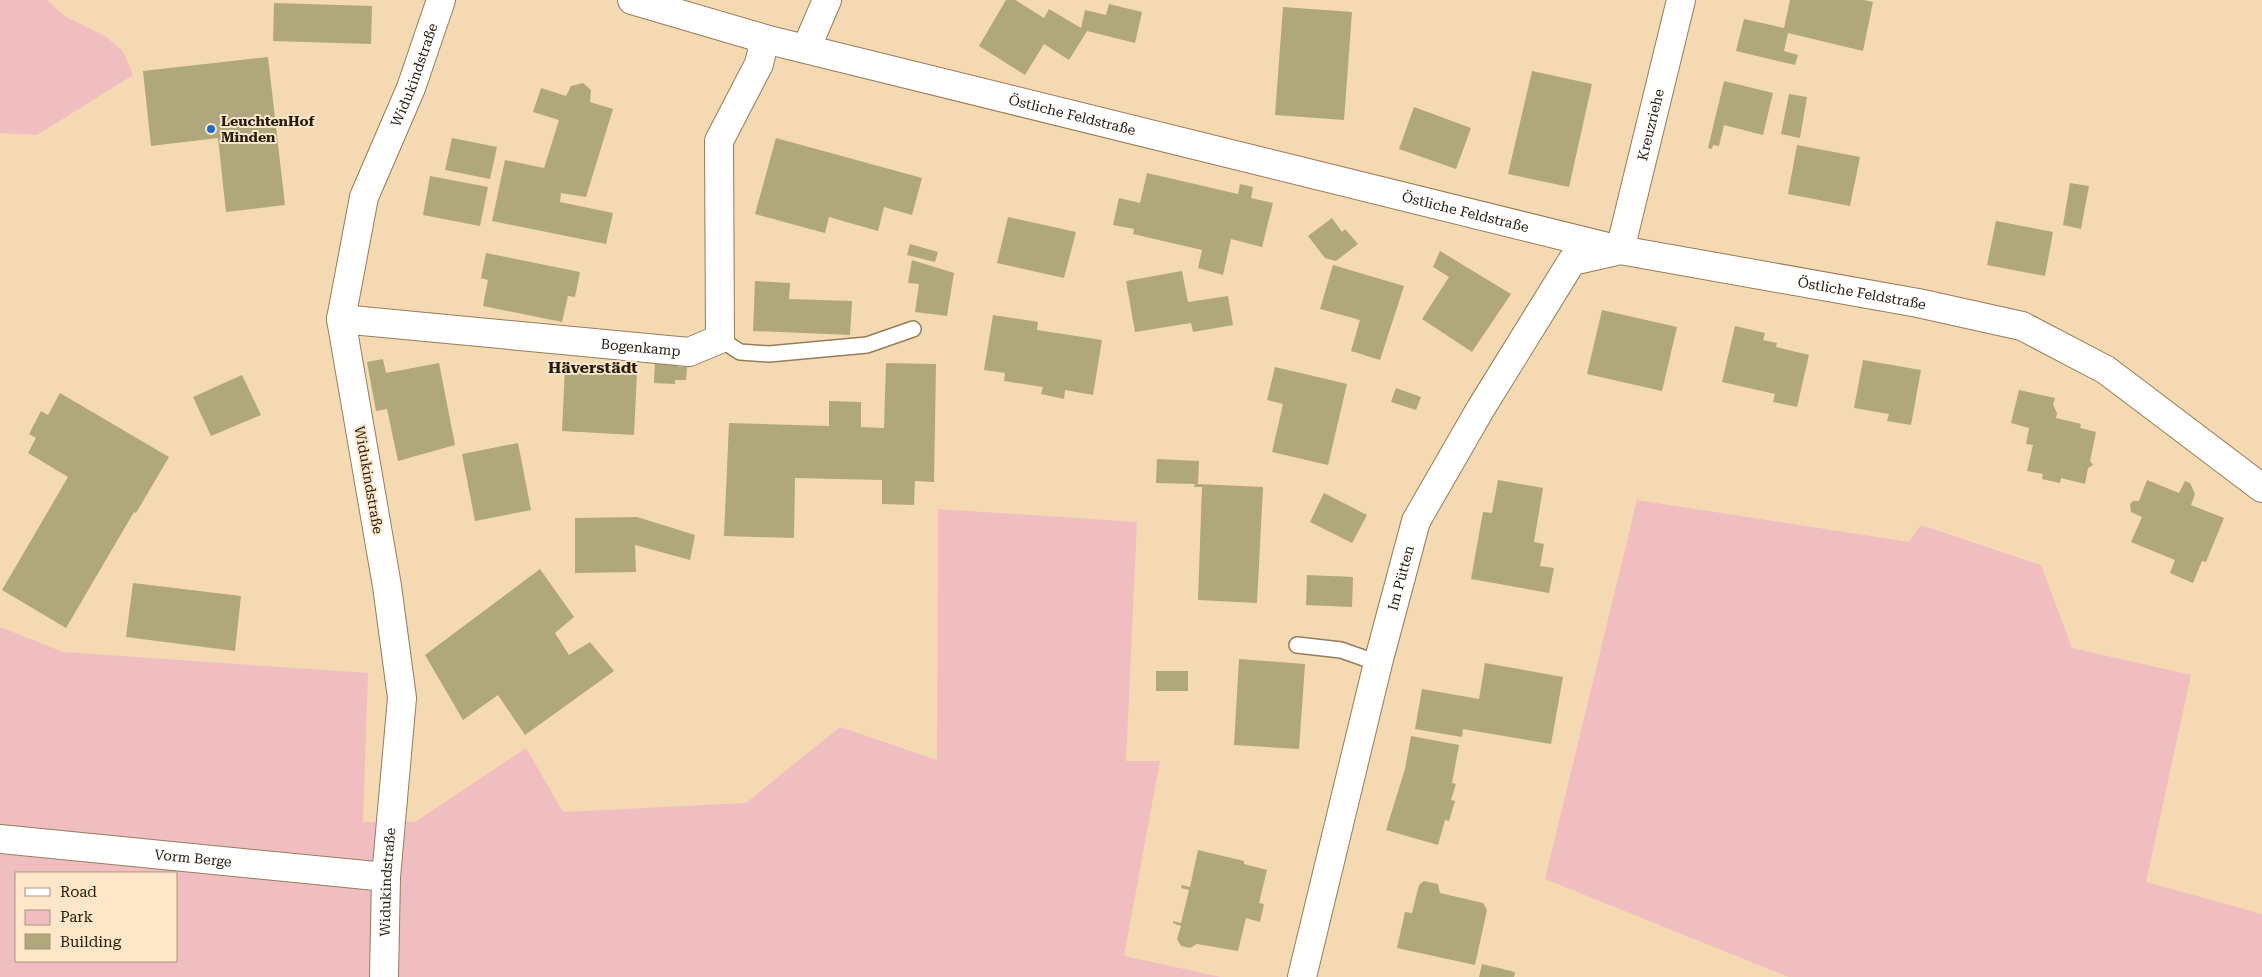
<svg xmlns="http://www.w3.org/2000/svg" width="2262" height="977" viewBox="0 0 2262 977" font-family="'Roboto Serif',serif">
<rect width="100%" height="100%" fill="#f5d9b3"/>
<path fill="#f0bec0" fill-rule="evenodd" d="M0,0H47L66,17L105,36L123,51L133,75L37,135L0,133Z
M1637,500L1909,542L1921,525L2041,565L2072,648L2191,675L2146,882L2262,914V977H1789L1545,879Z
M938,509L1137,522L1126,761H1160L1124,956L1221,977H0V627L63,652L368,673L363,822H415L526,748L563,812L746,803L840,727L937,760ZM16,873H176V961H16Z"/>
<path fill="#b1a77c" d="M1006,0H1015L1044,18L1049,9L1081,28L1085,10L1106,15L1109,4L1142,12L1135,43L1087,31L1069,60L1044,44L1025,75L979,46Z
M1790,0H1864L1873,2L1863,51L1788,33L1784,51L1798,55L1795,65L1736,51L1744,19L1784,28Z
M274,3L372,6L371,44L273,41Z
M1283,7L1352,12L1344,120L1275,115Z
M268,57L285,205L226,212L218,138L151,146L143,71Z
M1532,71L1592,84L1569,187L1508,174Z
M1724,81L1773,93L1763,135L1724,125L1719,146L1713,145L1712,149L1708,148Z
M583,83L591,90L590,102L613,109L586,197L561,193L560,202L613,213L606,244L492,221L505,160L544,168L559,120L533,112L541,88L566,96L571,86Z
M1789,94L1807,97L1800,138L1781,134Z
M1414,107L1471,128L1456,169L1399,149Z
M452,138L497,147L490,179L445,170Z
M776,138L922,178L912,215L884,207L878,231L829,217L825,233L755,214Z
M1797,145L1860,157L1850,206L1788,194Z
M1147,173L1238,194L1240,184L1253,187L1251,198L1273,203L1262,247L1231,239L1223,275L1198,268L1202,250L1133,234L1134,229L1113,225L1119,198L1140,203Z
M430,176L488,187L480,226L423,215Z
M2070,183L2089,186L2081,229L2063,225Z
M1008,217L1076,232L1064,278L997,263Z
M1332,218L1342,232L1345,229L1358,244L1336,261L1325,258L1308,236Z
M1996,221L2053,232L2045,276L1987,265Z
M910,244L938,252L935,262L907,255Z
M1440,251L1511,294L1472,352L1422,319L1449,277L1433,267Z
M486,253L580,272L575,297L568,296L562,322L483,306L488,280L481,278Z
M912,260L954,273L947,316L915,312L919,284L908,283Z
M1333,265L1404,286L1380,360L1351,351L1360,320L1320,309Z
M1182,271L1188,302L1228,296L1233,325L1193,332L1191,323L1135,332L1126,281Z
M755,281L790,283L789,299L852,301L850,335L753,331Z
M1602,310L1677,327L1662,391L1587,374Z
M993,315L1038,322L1037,330L1102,340L1093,395L1065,390L1064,399L1041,394L1043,387L1004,381L1005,373L984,370Z
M1735,326L1765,333L1763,340L1777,343L1776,347L1809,355L1797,407L1773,402L1775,394L1722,382Z
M383,359L386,373L439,363L455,445L398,461L387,409L376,411L367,362Z
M1863,360L1921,370L1911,425L1887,421L1889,414L1854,408Z
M655,361L678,363V367H687L686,380H675V384L654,383Z
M886,363L936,364L934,482L915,481L914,505L882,504V480L795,478L794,538L724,536L729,423L829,426V401L861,402V427L884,428Z
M1275,367L1347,384L1328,465L1272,452L1283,404L1267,400Z
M565,368L637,372L634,435L562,431Z
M242,375L261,415L211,436L193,397Z
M1396,388L1421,397L1416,410L1391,402Z
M2019,390L2055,398L2053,405L2057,413L2056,418L2081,424L2080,428L2096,432L2090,461L2093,465L2088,468L2085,484L2061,478L2060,483L2042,479L2043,474L2027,471L2033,445L2026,444L2029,428L2011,423Z
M60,393L169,457L136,513L134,512L66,628L2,590L68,477L28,453L36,438L29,434L41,411L48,415Z
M518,443L531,510L475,521L462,454Z
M1157,459L1199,461L1198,484L1263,487L1257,603L1198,600L1202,487H1194L1195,484L1156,483Z
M1498,480L1543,488L1534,542L1544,544L1540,566L1554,568L1549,593L1471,579L1483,512L1492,513Z
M2147,480L2179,493L2185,481L2190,483L2195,494L2191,505L2224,518L2206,562L2202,561L2193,583L2170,573L2175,560L2131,542L2142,517L2131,512L2130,504L2133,501H2139Z
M1324,493L1367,515L1352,543L1310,522Z
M637,517L695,535L690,560L635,545L636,572L575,573V518Z
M540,569L574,617L555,633L569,655L590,642L614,671L525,735L498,695L463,720L425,655Z
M1307,575L1353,577L1352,607L1306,605Z
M133,583L241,596L235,651L126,637Z
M1239,659L1305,664L1299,749L1234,745Z
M1485,663L1563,677L1551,744L1463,729L1462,737L1415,729L1422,689L1479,699Z
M1156,671H1188V691H1156Z
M1411,736L1459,745L1452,783L1456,784L1451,800L1455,801L1449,821L1445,820L1438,845L1386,830L1405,769Z
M1198,850L1244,861V864L1267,870L1259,903L1264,904L1260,922L1246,918L1238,951L1197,944L1190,948L1181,946L1177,939L1181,926L1173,923V921L1181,923L1189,890L1181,888L1182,885L1190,887Z
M1424,881L1438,884L1440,893L1483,903L1487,910L1475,965L1397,948L1405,912L1412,913L1419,885Z
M1482,964L1515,972L1514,977H1479Z"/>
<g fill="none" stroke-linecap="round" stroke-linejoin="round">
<g stroke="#967d59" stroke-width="18">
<path id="service" d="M720,339L740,352L769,354L867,345L913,329
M1297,645L1341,650L1378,663"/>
</g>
<g stroke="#967d59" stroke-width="30">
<g id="minor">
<path id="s1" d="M632,0L765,39L1620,250L1918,303L2022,326L2106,370L2262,488"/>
<path d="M806,49L827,0"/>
<path id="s2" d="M1620,250L1681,0"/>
<path id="s3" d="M341,319L689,352L720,339L719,141L759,64L765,39"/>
<path id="s4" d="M0,839L386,877"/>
<path id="s5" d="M384,977L386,877L402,698L387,586L341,319L364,197L411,88L441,0"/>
<path id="s6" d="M1302,977L1378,663L1416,521L1481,408L1572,261L1616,251"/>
</g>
</g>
<use href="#service" stroke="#fff" stroke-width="15"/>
<use href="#minor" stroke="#fff" stroke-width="28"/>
</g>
<circle fill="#1470d9" stroke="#fee7c8" stroke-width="2" cx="211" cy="129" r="5"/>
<g text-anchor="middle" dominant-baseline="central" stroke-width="4" stroke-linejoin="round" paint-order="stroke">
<g font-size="14" fill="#251b0c" stroke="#fee7c8">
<text stroke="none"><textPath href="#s5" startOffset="920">Widukindstraße</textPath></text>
<text stroke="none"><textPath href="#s1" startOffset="455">Östliche Feldstraße</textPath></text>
<text stroke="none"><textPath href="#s2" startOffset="129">Kreuzriehe</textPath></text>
<text stroke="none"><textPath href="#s1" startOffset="860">Östliche Feldstraße</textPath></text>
<text stroke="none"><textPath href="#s1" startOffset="1265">Östliche Feldstraße</textPath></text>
<text stroke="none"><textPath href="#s3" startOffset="301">Bogenkamp</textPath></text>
<text transform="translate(369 480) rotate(80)">Widukindstraße</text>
<text stroke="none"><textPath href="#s6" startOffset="411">Im Pütten</textPath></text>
<text stroke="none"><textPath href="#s4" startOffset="194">Vorm Berge</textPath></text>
<text stroke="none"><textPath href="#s5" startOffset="95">Widukindstraße</textPath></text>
</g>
<g font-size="14" font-weight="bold" fill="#251b0c" stroke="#fee7c8" text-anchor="start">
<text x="221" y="121">LeuchtenHof<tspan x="221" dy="16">Minden</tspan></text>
</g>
<g font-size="16" font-weight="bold" fill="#251b0c" stroke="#fee7c8">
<text x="593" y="367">Häverstädt</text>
</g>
</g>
<rect x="15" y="872" width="162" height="90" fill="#fee7c8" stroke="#a7957d"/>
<rect x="25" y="888" width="25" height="8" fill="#ffffff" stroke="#a7957d"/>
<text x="60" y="897" font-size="15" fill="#251b0c">Road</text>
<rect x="25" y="910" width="25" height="15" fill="#f0bec0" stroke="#a7957d"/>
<text x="60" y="922" font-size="15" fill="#251b0c">Park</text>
<rect x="25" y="934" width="25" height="15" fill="#b1a77c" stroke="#a7957d"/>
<text x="60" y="947" font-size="15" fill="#251b0c">Building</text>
</svg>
